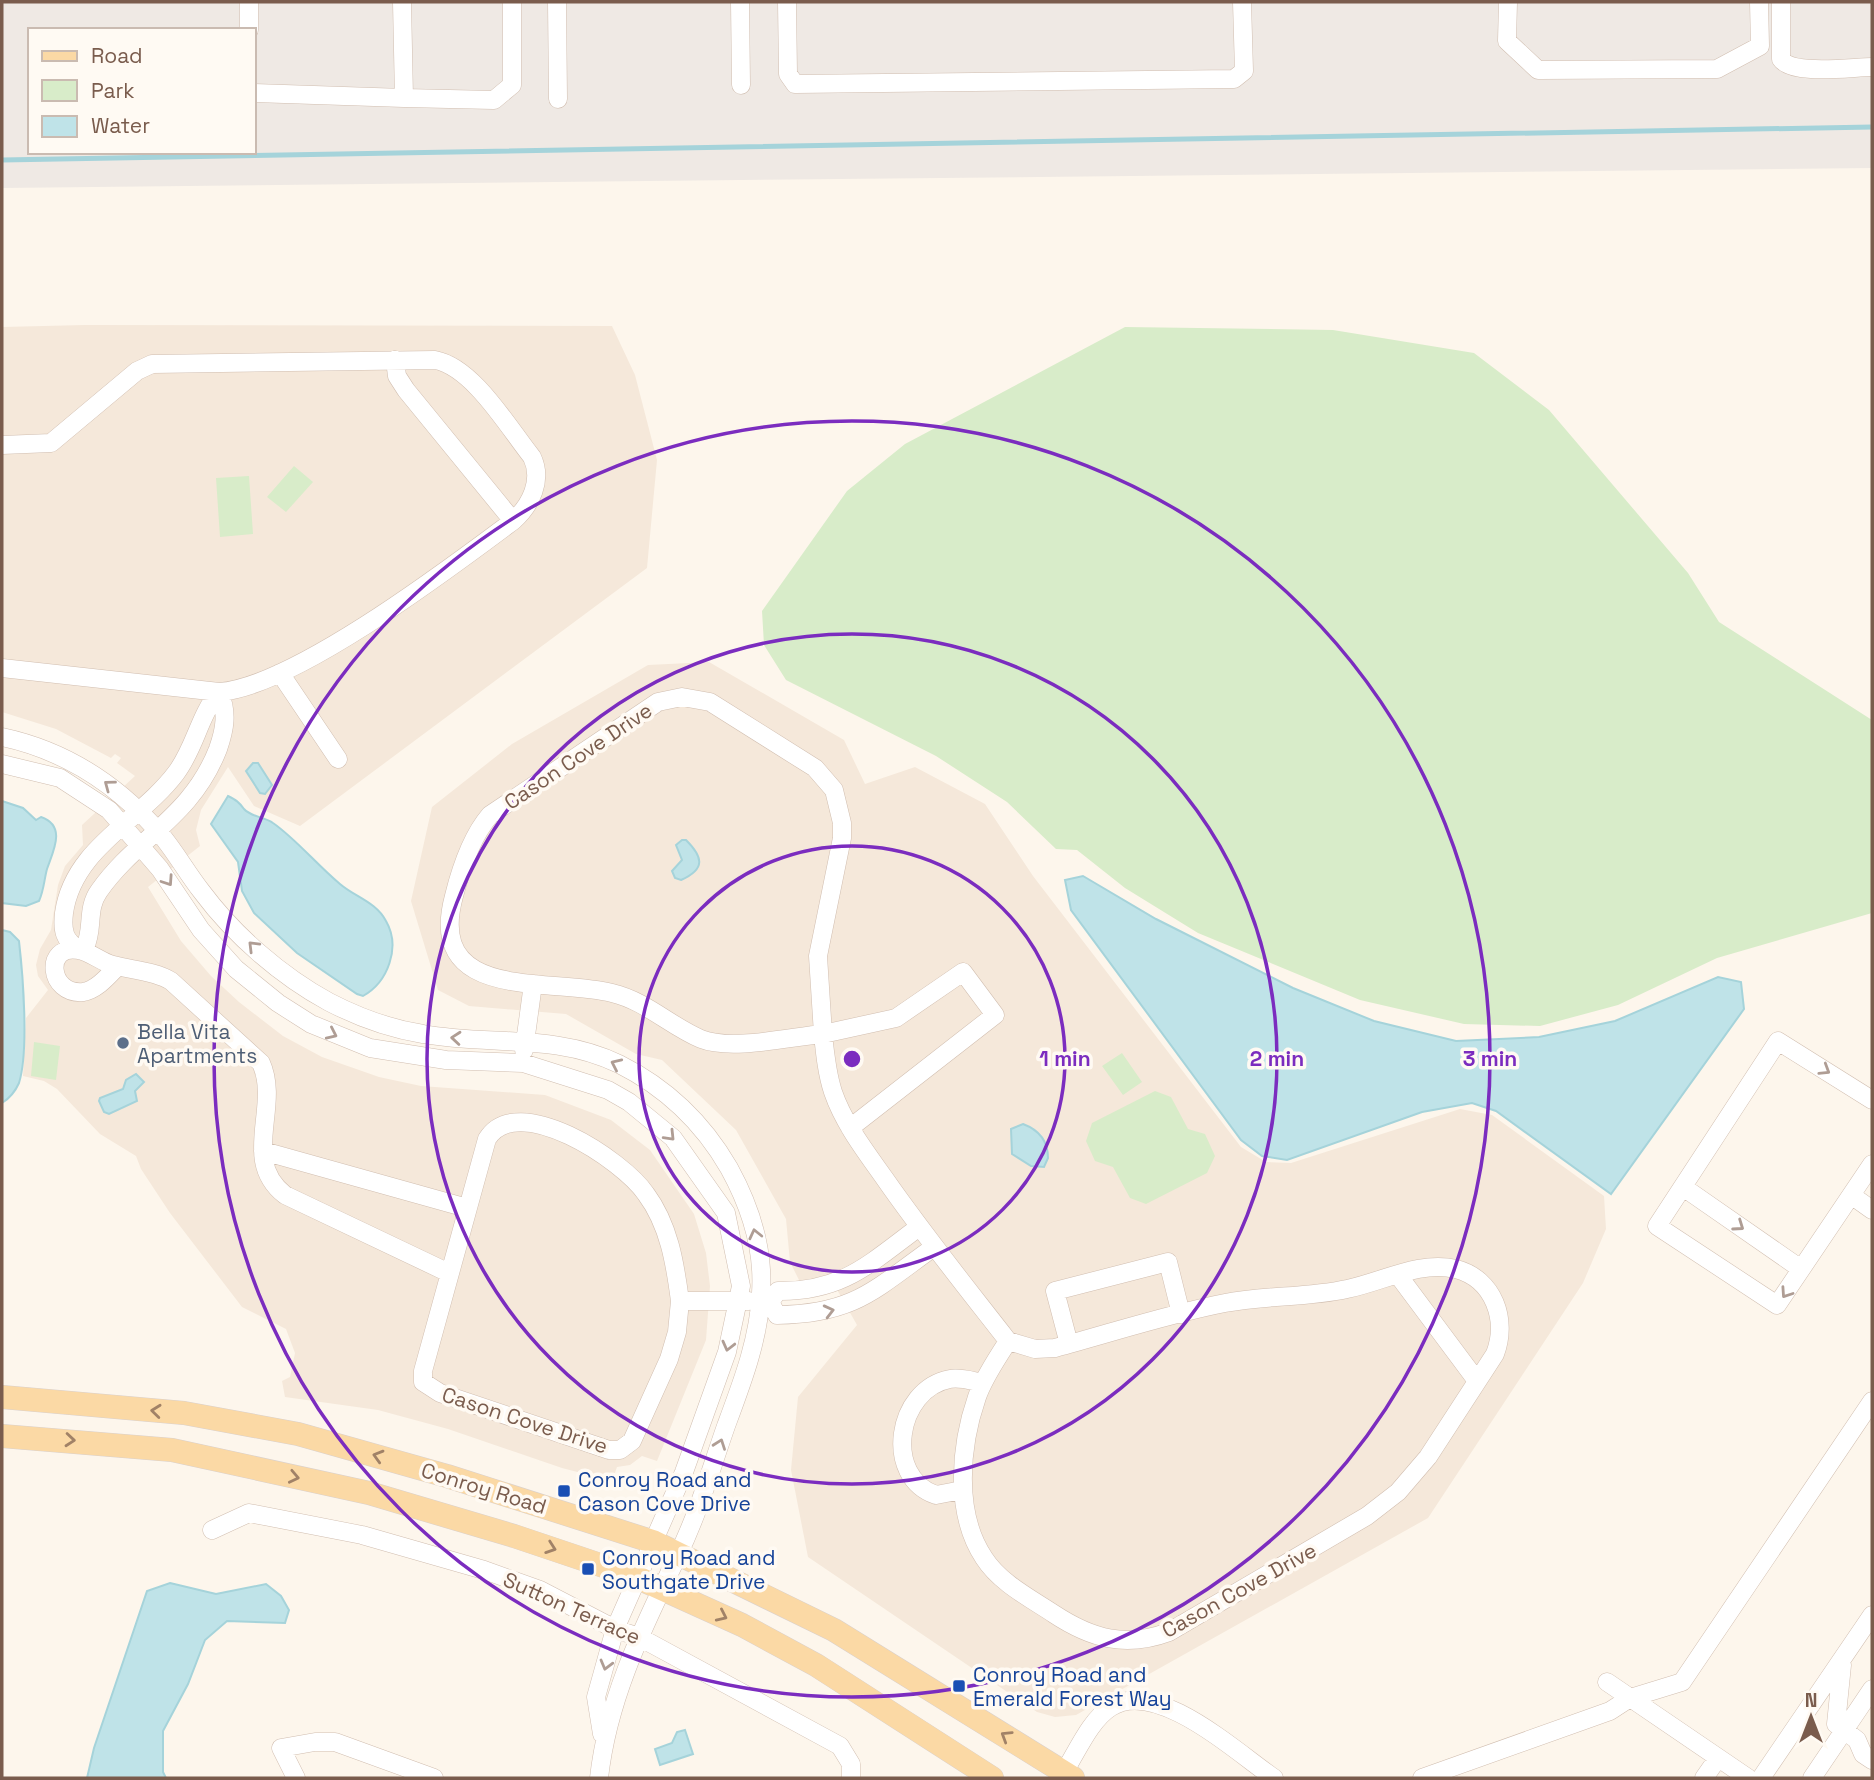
<svg xmlns="http://www.w3.org/2000/svg" width="1874" height="1780" viewBox="0 0 1874 1780" font-family="'Space Grotesk',sans-serif">
<rect width="100%" height="100%" fill="#fdf6ec"/>
<path fill="#f5e8da" d="M85,325L612,326L635,375L657,460L647,568L300,826L254,806L228,767L201,810L196,830L200,846L148,887L181,941L211,976L239,1002L283,1036L322,1057L379,1077L421,1086L545,1095L611,1120L650,1150L694,1214L706,1253L710,1286L706,1340L657,1461L642,1456L630,1465L617,1467L612,1481L562,1468L448,1429L378,1410L285,1397L282,1381L290,1377L295,1353L286,1329L242,1307L170,1213L141,1169L136,1156L100,1134L57,1089L44,1081L23,1076L26,1018L48,990L38,976L36,965L40,949L51,930L58,885L65,866L83,845L82,825L135,776L117,763L121,758L115,754L111,758L56,729L2,712V327Z
M709,662L844,740L865,784L915,767L985,804L1033,876L1241,1147L1266,1162L1291,1163L1460,1109L1492,1115L1604,1196L1606,1229L1583,1283L1428,1518L1076,1715L1055,1717L1037,1712L808,1557L791,1470L798,1397L857,1325L831,1279L800,1282L790,1262L786,1219L736,1130L662,1060L636,1054L566,1014L469,1006L438,990L411,901L432,807L512,744L648,665Z"/>
<path fill="#efe9e4" fill-rule="evenodd" d="M2,2H1872V168L2,188ZM30,30H254V152H30Z"/>
<path fill="#d8ecc9" d="M1125,327L1333,330L1474,353L1549,410L1688,573L1719,622L1872,720V913L1717,958L1618,1005L1540,1026L1464,1024L1360,1000L1198,933L1125,888L1077,850L1056,849L1007,802L936,756L786,680L764,645L762,611L847,491L905,444Z
M294,466L313,482L286,512L267,497Z
M249,476L253,534L220,537L216,478Z
M34,1042L60,1046L56,1080L31,1076Z
M1122,1053L1142,1082L1123,1095L1102,1066Z
M1155,1091L1171,1097L1188,1129L1205,1134L1215,1156L1207,1173L1146,1204L1130,1198L1113,1167L1095,1161L1086,1141L1092,1123Z"/>
<path fill="#bfe3e8" stroke="#a5d3da" stroke-width="2" d="M253,763H258L272,785L265,794L260,793L246,771Z
M228,796C236,800 239,802 244,809C251,817 265,817 273,823C296,839 317,865 340,884C355,897 376,902 386,921C401,947 388,982 363,996L357,994L297,953L254,913L242,891L238,862L211,824Z
M2,801L23,808L36,820L41,817C67,826 53,851 47,869C44,880 44,890 39,901L26,906L2,903Z
M682,840H686C703,857 706,869 681,880L675,878L672,871L682,860L676,845Z
M1083,876L1156,919L1293,988L1374,1021L1456,1041L1539,1037L1615,1021L1718,977L1741,982L1744,1009L1611,1194L1496,1111L1472,1103L1422,1112L1287,1160L1262,1156L1241,1140L1071,910L1065,880Z
M2,930L10,932L19,941C23,975 29,1051 19,1083C15,1092 10,1098 2,1103Z
M136,1074L144,1082L135,1091L137,1101L109,1114L104,1112L99,1101L100,1098L123,1089L126,1080Z
M1023,1124C1039,1130 1048,1141 1048,1158L1044,1167L1031,1166L1012,1154L1011,1129Z
M170,1583L216,1594L266,1584L281,1596L289,1610L285,1623L227,1621L205,1640L188,1684L163,1731V1772L166,1778H87L94,1748L147,1591Z
M685,1730L693,1754L660,1765L655,1749L672,1743L677,1732Z"/>
<g fill="none" stroke-linecap="round" stroke-linejoin="round">
<path stroke="#a5d3da" stroke-width="5" d="M2,160L1872,127"/>
<g stroke="#d1beb0" stroke-width="19">
<path id="minor" d="M249,2V30
M557,2L558,99
M740,2L741,85
M787,2L788,74L795,84L1234,79L1244,71L1242,2
M1508,2L1507,41L1538,70L1717,69L1760,46L1759,2
M1781,2V59C1792,76 1852,67 1872,67
M254,93L404,98L402,2
M404,98L494,100L512,85V2
M395,360L397,376L406,390L513,521
M2,445L51,443L137,371L152,364L435,360C473,367 508,427 532,457C543,480 531,505 513,521C450,568 293,687 219,692L2,668
M280,673L338,759
M219,692C228,712 225,729 218,749C191,818 137,837 99,891C86,909 94,929 85,947L79,949C64,941 62,930 64,913C73,848 140,821 176,773C195,748 199,716 219,692Z
M682,697L710,702L815,768L834,790L842,823V838L818,956L823,1034C790,1037 731,1051 701,1039C670,1026 646,1001 612,993C550,977 425,1003 454,896C461,868 471,837 490,815L658,702Z
M2,737C63,750 115,783 157,830C174,849 186,872 202,892C234,935 281,976 329,1002C358,1017 391,1029 423,1034C489,1046 556,1033 619,1064C665,1087 703,1123 729,1168C750,1206 764,1249 761,1293C759,1339 742,1383 726,1426C711,1469 698,1514 678,1555C643,1628 608,1697 599,1778
M2,764L60,778L109,810L160,869L201,930L236,969L278,1003L311,1024L370,1048L446,1060L523,1063L608,1090L629,1102L673,1138L726,1213L741,1286L727,1352L684,1472L615,1629L596,1697L602,1734
M118,966C109,975 97,990 83,992C48,995 44,944 78,950C89,951 101,962 113,965C131,970 155,971 171,981L261,1063C281,1107 240,1160 285,1195L449,1273
M524,1050L533,984
M1872,1100L1778,1041L1657,1226L1777,1305L1872,1164
M850,1128L995,1015L963,972L896,1018L823,1034C825,1054 827,1074 833,1092C844,1124 866,1152 885,1179C924,1235 966,1287 1008,1341C997,1359 984,1377 977,1397C960,1446 954,1513 984,1558C1000,1583 1030,1598 1054,1614C1092,1639 1126,1648 1169,1632L1367,1516L1398,1492L1428,1457L1495,1354C1508,1320 1494,1279 1456,1269C1420,1260 1382,1282 1347,1289C1307,1298 1266,1295 1225,1303C1168,1314 1111,1333 1055,1348L1035,1349L1008,1341
M263,1151L467,1208
M1683,1187L1801,1269
M1851,1195L1872,1210
M1398,1275L1477,1381
M680,1301L677,1332L669,1359L632,1441L620,1450H609L440,1393L423,1382V1371L487,1139C517,1090 623,1160 646,1194C669,1225 675,1263 680,1301H749
M770,1302L777,1315C854,1314 874,1290 934,1247
M770,1302L778,1291C842,1292 869,1264 919,1227
M1069,1344L1055,1291L1168,1262L1181,1314
M962,1490L936,1495C883,1477 896,1389 950,1379C961,1377 972,1381 983,1383
M212,1530L249,1513L362,1535L484,1570L540,1590L615,1629L639,1637L840,1746L851,1764V1778
M1842,1665L1836,1724L1857,1740L1863,1754L1872,1760
M1607,1682L1748,1778
M1064,1772C1077,1752 1090,1720 1111,1707C1156,1678 1236,1752 1274,1778
M296,1778L281,1748L315,1742H335L434,1778
M1422,1778L1610,1711L1630,1698L1682,1682L1872,1401
M1704,1778L1718,1758
M1761,1778L1872,1615
M1812,1778L1872,1689"/>
</g>
<g stroke="#dad1cd" stroke-width="24">
<path id="major" d="M2,1397L184,1413L298,1434L447,1476L654,1542L834,1630L1073,1778
M2,1436L172,1450L369,1493L514,1536L636,1577L742,1625L816,1665L992,1778"/>
</g>
<use href="#minor" stroke="#fff" stroke-width="18"/>
<use href="#major" stroke="#fbd9a5" stroke-width="23"/>
</g>
<defs><path id="oneway-chevron" d="M-2-3.5L2.5 0L-2 3.5" fill="none" stroke-width="1.6" stroke-linecap="round" stroke-linejoin="round" transform="scale(1.75)"/></defs>
<g stroke="#af9d94">
<use href="#oneway-chevron" transform="translate(109 785) rotate(-143)"/>
<use href="#oneway-chevron" transform="translate(168 881) rotate(56)"/>
<use href="#oneway-chevron" transform="translate(253 946) rotate(-135)"/>
<use href="#oneway-chevron" transform="translate(332 1034) rotate(25)"/>
<use href="#oneway-chevron" transform="translate(456 1038) rotate(-175)"/>
<use href="#oneway-chevron" transform="translate(616 1064) rotate(-155)"/>
<use href="#oneway-chevron" transform="translate(1825 1070) rotate(32)"/>
<use href="#oneway-chevron" transform="translate(670 1136) rotate(46)"/>
<use href="#oneway-chevron" transform="translate(1739 1226) rotate(35)"/>
<use href="#oneway-chevron" transform="translate(755 1234) rotate(-103)"/>
<use href="#oneway-chevron" transform="translate(1786 1293) rotate(124)"/>
<use href="#oneway-chevron" transform="translate(829 1311) rotate(-14)"/>
<use href="#oneway-chevron" transform="translate(728 1346) rotate(104)"/>
<use href="#oneway-chevron" transform="translate(720 1444) rotate(-70)"/>
<use href="#oneway-chevron" transform="translate(606 1665) rotate(105)"/>
</g>
<g stroke="#a18267">
<use href="#oneway-chevron" transform="translate(156 1411) rotate(-174)"/>
<use href="#oneway-chevron" transform="translate(70 1440) rotate(5)"/>
<use href="#oneway-chevron" transform="translate(378 1456) rotate(-164)"/>
<use href="#oneway-chevron" transform="translate(294 1477) rotate(12)"/>
<use href="#oneway-chevron" transform="translate(551 1548) rotate(19)"/>
<use href="#oneway-chevron" transform="translate(722 1616) rotate(25)"/>
<use href="#oneway-chevron" transform="translate(1006 1736) rotate(-148)"/>
</g>
<g fill="none" stroke="#7b2cbf" stroke-width="3.5">
<circle cx="852" cy="1059" r="213"/>
<circle cx="852" cy="1059" r="425"/>
<circle cx="852" cy="1059" r="638"/>
</g>
<circle fill="#5c6f8a" stroke="#fffaf3" stroke-width="2.5" cx="123" cy="1043" r="7"/>
<g fill="#1a4fb4" stroke="#fffaf3" stroke-width="2.5">
<rect x="557" y="1484" width="14" height="14" rx="3.5"/>
<rect x="581" y="1562" width="14" height="14" rx="3.5"/>
<rect x="952" y="1679" width="14" height="14" rx="3.5"/>
</g>
<g text-anchor="middle" dominant-baseline="central" stroke-width="7" stroke-linejoin="round" paint-order="stroke">
<g font-size="21" fill="#7a5c4d" stroke="#fffaf3">
<text transform="translate(578 756) rotate(-34)">Cason Cove Drive</text>
<text transform="translate(525 1420) rotate(18)">Cason Cove Drive</text>
<text transform="translate(484 1488) rotate(17)">Conroy Road</text>
<text transform="translate(1239 1590) rotate(-29)">Cason Cove Drive</text>
<text transform="translate(572 1608) rotate(24)">Sutton Terrace</text>
</g>
<g font-size="21" fill="#4e5e75" stroke="#fffaf3" text-anchor="start">
<text x="137" y="1031">Bella Vita<tspan x="137" dy="24">Apartments</tspan></text>
</g>
<g font-size="21" fill="#164399" stroke="#fffaf3" text-anchor="start">
<text x="578" y="1479">Conroy Road and<tspan x="578" dy="24">Cason Cove Drive</tspan></text>
<text x="602" y="1557">Conroy Road and<tspan x="602" dy="24">Southgate Drive</tspan></text>
<text x="973" y="1674">Conroy Road and<tspan x="973" dy="24">Emerald Forest Way</tspan></text>
</g>
</g>
<circle cx="852" cy="1059" r="10" fill="#7b2cbf" stroke="#fffaf3" stroke-width="3.5"/>
<g font-size="21" text-anchor="middle" font-weight="bold" fill="#7b2cbf" stroke="#fffaf3" stroke-width="7" stroke-linejoin="round" paint-order="stroke">
<text x="1065" y="1066">1 min</text>
<text x="1277" y="1066">2 min</text>
<text x="1490" y="1066">3 min</text>
</g>
<rect width="1874" height="1780" fill="none" stroke="#7a5c4d" stroke-width="7"/>
<rect x="28" y="28" width="228" height="126" fill="#fffaf3" stroke="#cabbb1" stroke-width="2"/>
<rect x="42" y="51" width="35" height="10" fill="#fbd9a5" stroke="#cabbb1" stroke-width="2"/>
<text x="91" y="63" font-size="21" fill="#7a5c4d">Road</text>
<rect x="42" y="80" width="35" height="21" fill="#d8ecc9" stroke="#cabbb1" stroke-width="2"/>
<text x="91" y="98" font-size="21" fill="#7a5c4d">Park</text>
<rect x="42" y="116" width="35" height="21" fill="#bfe3e8" stroke="#cabbb1" stroke-width="2"/>
<text x="91" y="133" font-size="21" fill="#7a5c4d">Water</text>
<g transform="translate(1811 1717)" stroke="#fffaf3" stroke-width="5" paint-order="stroke">
<path d="M0-5L12 26L0 18L-12 26Z" fill="#7a5c4d"/>
<text y="-10" font-size="19" font-weight="bold" text-anchor="middle" fill="#7a5c4d">N</text>
</g>
</svg>
